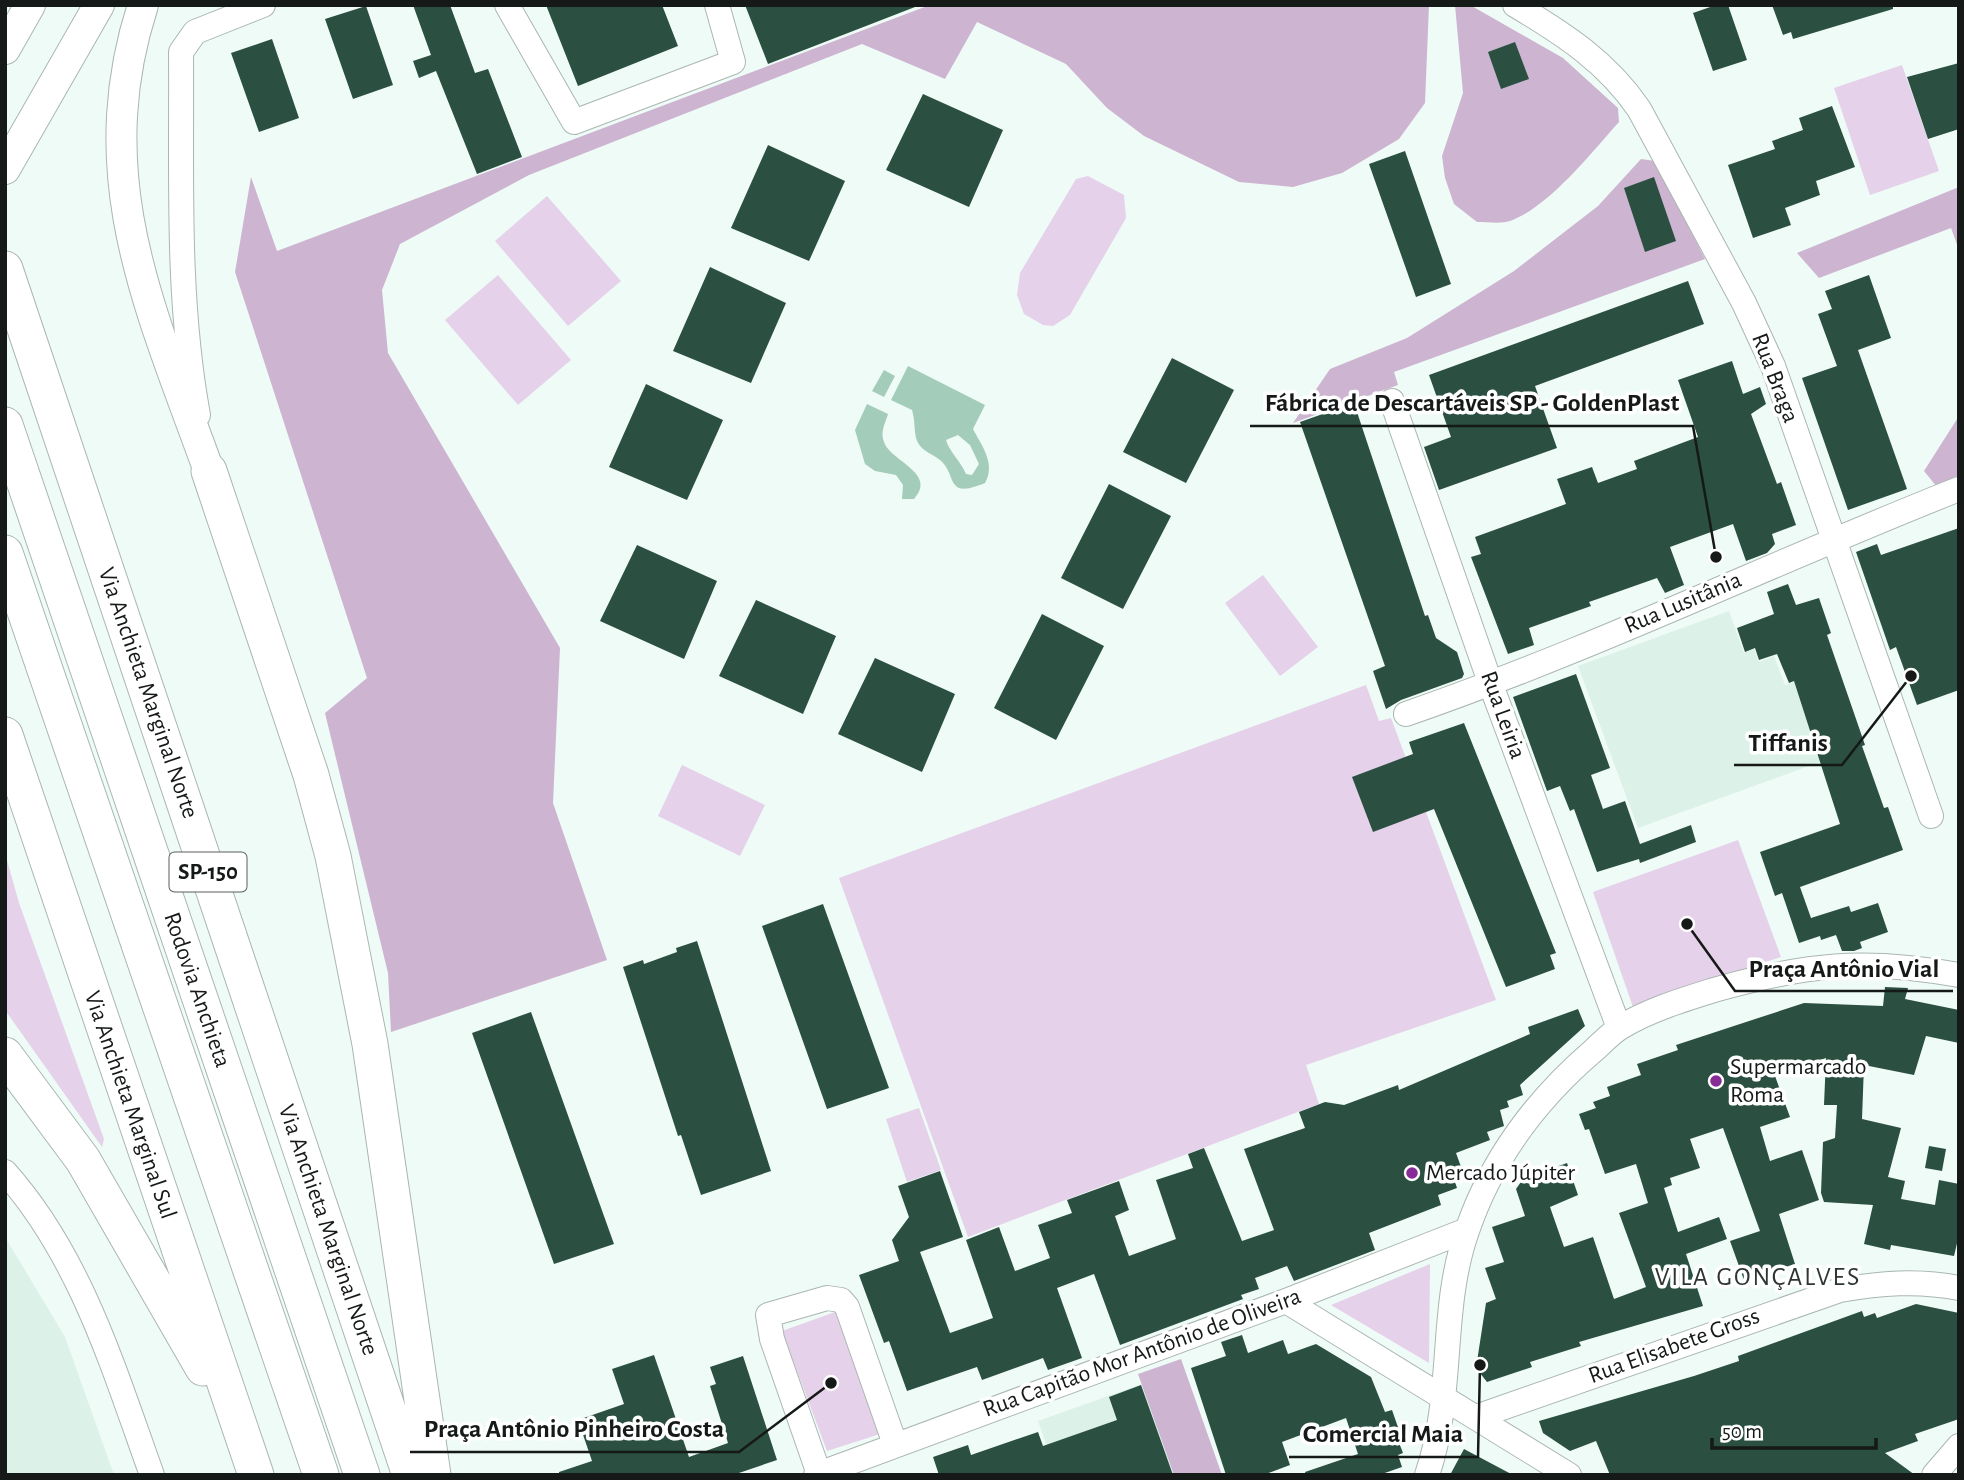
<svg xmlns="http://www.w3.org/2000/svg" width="1964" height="1480" viewBox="0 0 1964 1480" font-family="'Alegreya Sans',sans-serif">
<rect width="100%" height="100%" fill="#effbf6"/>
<path fill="#dcf1e8" d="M1729,611L1744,653L1754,649L1759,662L1774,656L1785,685L1794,682L1820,762L1638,828L1578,666Z
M5,1237L65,1337L114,1475H5Z
M1142,1384L1174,1475H1057L1038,1421Z"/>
<path fill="#e5d1e9" d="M1902,65L1939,171L1870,195L1834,88Z
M1088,176L1124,195L1126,218L1070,315L1053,326L1043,325L1024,314L1017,295L1020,273L1076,179Z
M547,196L621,281L568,326L495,241Z
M498,275L571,360L518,405L445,320Z
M1263,575L1318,647L1280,676L1225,603Z
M1366,685L1379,721L1391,718L1496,1000L1306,1065L1319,1104L968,1237L839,878Z
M682,765L765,805L740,856L658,816Z
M1738,840L1781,957L1633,1007L1593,892Z
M5,853L19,903L104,1139L102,1147L5,1010Z
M919,1108L941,1170L907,1182L886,1119Z
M1430,1264L1429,1363L1331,1305Z
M835,1312L880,1434L827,1451L782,1331Z"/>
<path fill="#cdb4d1" d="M930,5H1429L1425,103L1399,139L1342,173L1293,187L1239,182L1144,136L1107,108L1066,64L977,22L945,79L862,44L529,175L400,244L382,290L388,353L560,648L553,803L607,960L391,1032L388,973L325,713L367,678L235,272L251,177L277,251Z
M1455,5H1470L1563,58L1618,108L1619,122C1591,153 1549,207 1510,221C1501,224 1487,222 1477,222L1454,204L1445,178L1442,156L1463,93Z
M1641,159L1655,161L1705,259L1394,372L1398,385L1293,423L1330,369L1407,338L1514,271L1598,206Z
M1959,187V250L1951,228L1819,278L1797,253Z
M1959,416V475L1937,487L1924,471Z
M1181,1359L1222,1475H1174L1138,1374Z"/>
<path fill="#a4ccbb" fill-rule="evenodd" d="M908,366L985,405L973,429C982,446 996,464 985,483C944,500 958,475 940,460C931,453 919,450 916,438C914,428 915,420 912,410L891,400ZM958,435L970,445L979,464L972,475L966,474C961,462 949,451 946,440Z
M884,370L895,376L884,397L872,391Z
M867,404L888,414C885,424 880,432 884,442C890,461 938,473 914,499H902L903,485L896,475L875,471L865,464L855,430Z"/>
<path fill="#2b4f41" d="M413,5H450L475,73L488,69L522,157L477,174L436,71L419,78L413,61L431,55Z
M546,5H662L678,46L578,86Z
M745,5H914L915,7L768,64Z
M1716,5H1728L1747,60L1713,71L1693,13Z
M1772,5H1893V9L1793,39L1791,32L1783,35Z
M366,6L393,85L353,99L325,19Z
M272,39L299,118L259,132L231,53Z
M1515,42L1529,79L1501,89L1488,52Z
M1959,63V129L1928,139L1907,77Z
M923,94L1003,130L969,207L886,170Z
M1832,106L1855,167L1816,181L1820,195L1785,208L1791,225L1753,238L1728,165L1775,149L1772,141L1803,130L1799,118Z
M768,145L845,181L809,261L731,228Z
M1405,151L1451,284L1416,297L1369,164Z
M1654,177L1676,241L1645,252L1624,188Z
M710,267L786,303L751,383L673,351Z
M1869,275L1891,338L1858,350L1907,489L1848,510L1802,378L1837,366L1818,314L1832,309L1825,291Z
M1688,281L1704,324L1535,386L1557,448L1439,490L1424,447L1451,437L1429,375Z
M1172,358L1234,390L1186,483L1123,452Z
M1732,361L1743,394L1760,387L1766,404L1751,414L1777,484L1781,482L1796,525L1772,534L1775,544L1767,553L1746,561L1733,524L1670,547L1684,585L1665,593L1657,578L1589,602L1591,606L1529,628L1534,645L1508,654L1471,557L1481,554L1475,537L1566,504L1557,479L1592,467L1598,483L1637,469L1634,461L1698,437L1678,380Z
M646,384L723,420L687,500L609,467Z
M1354,403L1425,616L1428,615L1436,638L1457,652L1464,674L1462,678L1401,700L1386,709L1373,671L1385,666L1300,422Z
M1109,484L1171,516L1123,609L1061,578Z
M1959,528V690L1917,705L1896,647L1890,650L1856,552L1877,544L1881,555Z
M637,545L717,581L684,659L600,621Z
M1788,584L1796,605L1819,598L1831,633L1827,635L1865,745L1862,746L1884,808L1888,807L1903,850L1800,887L1811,918L1849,906L1851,912L1878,903L1888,932L1860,942L1862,948L1854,951H1842L1836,935L1821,940L1820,936L1799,943L1782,893L1775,896L1760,852L1840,824L1794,681L1789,683L1777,654L1759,660L1755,648L1745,652L1737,628L1774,614L1767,592Z
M756,600L836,636L803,714L719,676Z
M1042,614L1104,646L1056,740L994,708Z
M875,658L955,694L922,772L838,734Z
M1576,674L1610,768L1591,775L1603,809L1625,801L1640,844L1691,825L1696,842L1640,863L1639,859L1597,872L1574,809L1570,811L1560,786L1547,791L1513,697Z
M1464,723L1556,953L1550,955L1555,969L1506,987L1434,809L1373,832L1352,777L1413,754L1409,742Z
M823,904L889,1088L827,1109L762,926Z
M697,941L771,1171L701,1195L681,1135L678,1136L623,967L643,960L644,964L677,952L676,948Z
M1885,987L1908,988L1905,999L1959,1010V1043L1926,1036L1914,1075L1864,1065L1862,1119L1901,1128L1888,1177L1905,1181L1901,1199L1935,1205L1939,1180L1959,1184V1235L1954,1256L1891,1245L1890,1250L1864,1244L1873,1205L1824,1202L1821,1193L1823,1142L1835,1138L1837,1105H1824L1826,1058L1775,1076L1790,1117L1760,1127L1770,1161L1802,1150L1819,1200L1779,1214L1795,1264L1744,1280L1730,1241L1760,1231L1723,1128L1690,1139L1700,1168L1670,1178L1672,1185L1664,1188L1678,1232L1719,1217L1727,1239L1686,1254L1703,1306L1579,1342L1581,1346L1530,1362L1532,1367L1487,1382L1476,1368L1486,1303L1496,1299L1485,1268L1504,1262L1492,1227L1525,1216L1516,1189L1523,1179L1567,1163L1578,1195L1550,1207L1564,1247L1593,1237L1614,1299L1646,1287L1619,1213L1648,1203L1636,1164L1605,1174L1589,1129L1585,1130L1579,1114L1596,1108L1593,1102L1610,1096L1607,1087L1641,1075L1637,1064L1678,1050L1676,1045L1804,1003L1883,1006Z
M1578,1009L1585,1026L1520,1085L1523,1095L1507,1101L1509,1107L1500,1110L1504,1126L1487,1132L1490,1140L1456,1153L1464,1175L1454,1179L1457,1188L1438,1195L1441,1205L1369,1233L1375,1250L1294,1281L1287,1266L1255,1278L1259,1289L1241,1295L1243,1299L1120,1345L1094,1274L1057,1288L1082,1358L1048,1370L1043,1358L982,1380L977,1367L907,1391L889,1341L884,1343L859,1275L899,1261L892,1240L909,1217L898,1186L940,1171L963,1237L920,1252L950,1333L993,1318L966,1240L999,1227L1015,1271L1050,1258L1038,1225L1072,1213L1067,1200L1119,1181L1129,1210L1115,1216L1129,1256L1176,1239L1156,1180L1193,1168L1188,1154L1204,1148L1242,1241L1274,1230L1244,1149L1305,1128L1299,1112L1325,1102L1344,1105L1398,1085L1399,1090L1530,1034L1528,1027Z
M531,1012L614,1244L554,1264L472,1033Z
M1929,1146L1946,1149L1942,1171L1925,1168Z
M1916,1304L1959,1313V1419L1915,1434L1918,1441L1885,1453L1915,1475H1610L1596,1441L1570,1451L1543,1433L1539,1421L1694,1376L1739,1361L1738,1356L1862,1311L1864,1317L1875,1313L1877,1318Z
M1242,1335L1248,1353L1283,1340L1288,1354L1316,1344L1371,1377L1385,1412L1392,1410L1400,1433L1396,1435L1403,1453L1398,1455L1402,1467L1379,1475H1306L1305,1472L1358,1454L1346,1418L1282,1442L1290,1465L1263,1475H1226L1191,1368L1226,1356L1221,1342Z
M654,1355L689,1457L728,1443L710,1386L716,1384L710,1367L743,1356L777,1460L733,1475H559V1472L592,1461L578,1420L624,1404L612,1369Z
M1141,1385L1173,1475H939L933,1457L968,1445L971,1455L1038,1432L1043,1446L1117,1420L1109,1397Z
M1464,1449L1513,1475H1450Z"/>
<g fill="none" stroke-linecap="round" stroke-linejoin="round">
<g stroke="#aab6b1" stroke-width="26">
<path id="minor" d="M507,5L574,122L733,62L717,5
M1515,5C1564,34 1607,62 1639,109L1744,303L1773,366L1931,816
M1392,401L1491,685L1619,1028
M198,415C176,295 182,173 181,52L195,32L263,5
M1406,714C1594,649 1774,562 1959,489
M5,1172C81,1257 114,1370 152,1475
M1286,1301L1569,1475
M1476,1417L1840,1290C1880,1283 1918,1280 1959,1288
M819,1474L772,1339L768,1315L827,1298L841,1300L847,1307L895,1444
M816,1475L1286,1301L1467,1230
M1427,1475C1455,1394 1439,1310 1467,1231C1491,1160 1537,1099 1593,1051C1602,1043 1611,1033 1621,1027C1649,1010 1682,1000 1714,990C1806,964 1864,958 1959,975
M1934,1475L1959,1446"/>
</g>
<g stroke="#aab6b1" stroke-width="32">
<path id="major" d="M143,5C87,178 151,310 209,471
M5,49L30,5
M5,169L99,5"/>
</g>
<g stroke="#aab6b1" stroke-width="37">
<path id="highway" d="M5,269L410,1475
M5,425L362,1475
M209,471L311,775L333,856L370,1044L433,1475
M5,553L321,1475
M5,735L256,1475
M5,1055L83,1160L203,1368"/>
</g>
<use href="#minor" stroke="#fff" stroke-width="24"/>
<use href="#major" stroke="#fff" stroke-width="30"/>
<use href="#highway" stroke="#fff" stroke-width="35"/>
</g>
<g fill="#872b97" stroke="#fff" stroke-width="2.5">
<circle cx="1716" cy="1081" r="7"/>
<circle cx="1412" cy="1173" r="7"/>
</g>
<g text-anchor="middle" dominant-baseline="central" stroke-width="7" stroke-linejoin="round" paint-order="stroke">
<rect fill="#fff" stroke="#5b5e5d" stroke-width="2" x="169.5" y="852.5" width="77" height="39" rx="5"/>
<g font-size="23" font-weight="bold" fill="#151917">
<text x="208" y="872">SP-150</text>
</g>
<g font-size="24" fill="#151917" stroke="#fff">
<text transform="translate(1775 378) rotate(69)">Rua Braga</text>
<text transform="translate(1683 603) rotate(-23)">Rua Lusitânia</text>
<text transform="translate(148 693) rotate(71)">Via Anchieta Marginal Norte</text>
<text transform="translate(1503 715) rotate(70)">Rua Leiria</text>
<text transform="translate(197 990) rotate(71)">Rodovia Anchieta</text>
<text transform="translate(130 1105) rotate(71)">Via Anchieta Marginal Sul</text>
<text transform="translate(328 1230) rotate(71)">Via Anchieta Marginal Norte</text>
<text transform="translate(1674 1346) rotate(-20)">Rua Elisabete Gross</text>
<text transform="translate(1142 1353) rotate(-20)">Rua Capitão Mor Antônio de Oliveira</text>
</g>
<g font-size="24" fill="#151917" stroke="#fff" text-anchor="start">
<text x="1730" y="1067">Supermarcado<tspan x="1730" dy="28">Roma</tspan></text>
<text x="1426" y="1173">Mercado Júpiter</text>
</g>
<g font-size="26" letter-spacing="2" fill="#2d3632" stroke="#fff">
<text x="1758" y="1277">VILA GONÇALVES</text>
</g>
</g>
<path fill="none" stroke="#151917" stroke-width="2.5" d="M1716 557L1693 426H1250M1911 676L1842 765H1734M1687 924L1735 991H1953M831 1383L739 1452H410M1480 1365L1478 1457H1289"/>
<g fill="#151917" stroke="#fff" stroke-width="2.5">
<circle cx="1716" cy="557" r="7"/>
<circle cx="1911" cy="676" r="7"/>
<circle cx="1687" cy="924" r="7"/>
<circle cx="831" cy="1383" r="7"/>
<circle cx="1480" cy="1365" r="7"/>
</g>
<g font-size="26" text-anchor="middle" font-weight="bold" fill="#151917" stroke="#fff" stroke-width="7" stroke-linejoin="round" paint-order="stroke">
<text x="1472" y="411">Fábrica de Descartáveis SP - GoldenPlast</text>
<text x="1788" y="751">Tiffanis</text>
<text x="1844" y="977">Praça Antônio Vial</text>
<text x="574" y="1437">Praça Antônio Pinheiro Costa</text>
<text x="1383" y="1442">Comercial Maia</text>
</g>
<rect width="1964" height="1480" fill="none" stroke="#151917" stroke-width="14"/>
<path d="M1712 1438v10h164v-10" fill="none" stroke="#151917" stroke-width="3.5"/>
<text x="1722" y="1438" font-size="21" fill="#151917" stroke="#ffffff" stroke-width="5" paint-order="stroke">50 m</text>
</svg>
